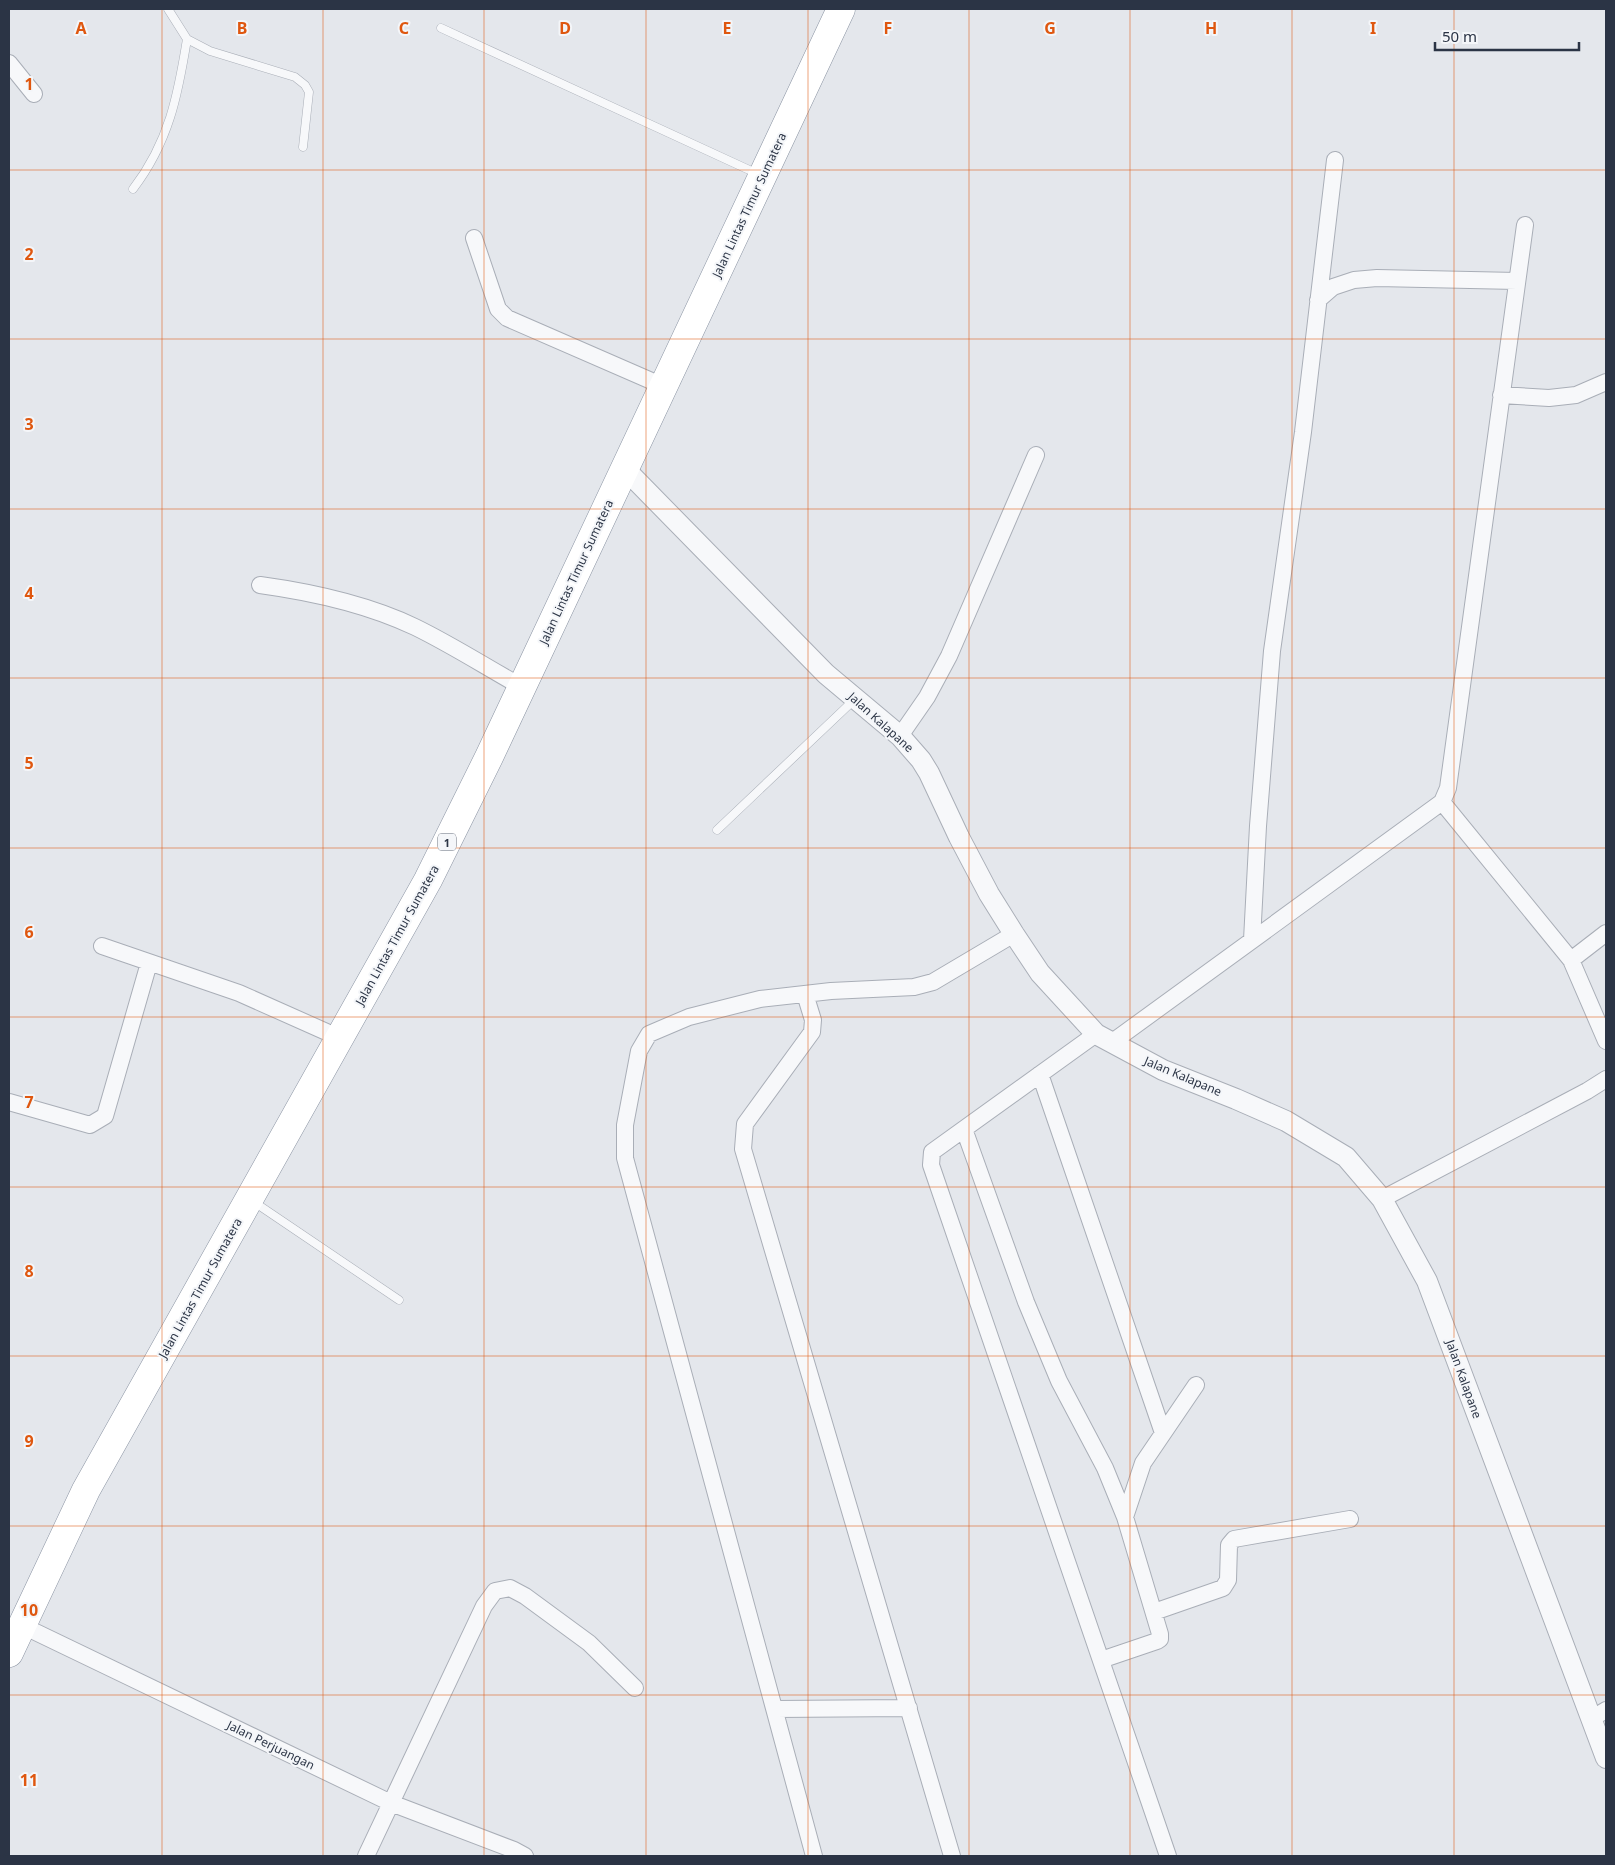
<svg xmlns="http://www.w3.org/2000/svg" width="1615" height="1865" viewBox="0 0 1615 1865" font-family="'Noto Sans',sans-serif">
<rect width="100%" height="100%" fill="#e4e7ec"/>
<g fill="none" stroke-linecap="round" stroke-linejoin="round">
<g stroke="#a9aeb7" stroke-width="9">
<path id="service" d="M168,9L187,39L210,51L295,77L305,85L309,92L303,147
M441,28L758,174
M133,189C169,142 178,95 187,39
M717,830L854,700
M254,1202L399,1300"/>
</g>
<g stroke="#a9aeb7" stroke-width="18">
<path id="minor" d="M9,63L34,94
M474,238L498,309L507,318L663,386
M1318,300L1333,287L1354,280L1377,278L1517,281
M1501,395L1549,398L1576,395L1606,382
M260,585C311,592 369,605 415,627C452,645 486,667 522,687
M900,736L927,697L949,656L1036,455
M1442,802L1571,960
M1606,933L1571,960L1606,1041
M1252,940L1258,826L1272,651L1303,432L1335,160
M102,946L239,993L340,1038
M805,994L813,1020L812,1032L745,1124L743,1149L952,1856
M1096,1034L932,1152L931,1165L1168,1856
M1111,1043L1442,802L1448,788L1525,225
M1040,1074L1163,1433
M9,1102L90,1125L105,1116L149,963
M964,1129L1026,1302L1059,1381L1105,1468L1125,1517L1160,1634V1639L1157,1641L1101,1660
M1382,1199L1587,1091L1606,1079
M1125,1517L1143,1463L1196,1385
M1154,1612L1223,1588L1228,1580L1229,1545L1234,1539L1350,1519
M21,1625L391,1803L514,1850L525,1856
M775,1709L909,1708
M1591,1719L1606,1710
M366,1856L484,1606L495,1591L510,1588L525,1596L589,1643L635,1688
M814,1856L625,1158V1125L639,1051L649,1034L689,1017L760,999L831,991L914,987L933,982L1014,934"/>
</g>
<g stroke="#a9aeb7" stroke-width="22">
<path id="tertiary" d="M625,469L826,674L900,736L921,760L929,773L959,837L989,894L1014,934L1040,973L1096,1034L1163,1070L1236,1099L1286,1121L1346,1157L1382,1199L1427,1281L1606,1758"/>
</g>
<g stroke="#8b94a3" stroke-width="29">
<path id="trunk" d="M9,1653L86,1490L428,880L489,757L841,9"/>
</g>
<use href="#service" stroke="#f7f8fa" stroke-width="8"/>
<use href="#minor" stroke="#f7f8fa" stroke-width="16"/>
<use href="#tertiary" stroke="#f7f8fa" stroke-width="20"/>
<use href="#trunk" stroke="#fff" stroke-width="28"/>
</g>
<path fill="none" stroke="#df570f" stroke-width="1" stroke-opacity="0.55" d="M162,9V1856M323,9V1856M484,9V1856M646,9V1856M808,9V1856M969,9V1856M1130,9V1856M1292,9V1856M1454,9V1856M9,170H1606M9,339H1606M9,509H1606M9,678H1606M9,848H1606M9,1017H1606M9,1187H1606M9,1356H1606M9,1526H1606M9,1695H1606"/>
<g text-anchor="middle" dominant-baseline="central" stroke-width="4" stroke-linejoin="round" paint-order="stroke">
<rect fill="#f4f6f9" stroke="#676e7b" stroke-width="1" x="438" y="833.5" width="18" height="17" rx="4"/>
<g font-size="11" font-weight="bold" fill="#2b3445">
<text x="447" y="842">1</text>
</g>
<g font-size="12" fill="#2b3445" stroke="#f4f6f9">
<text transform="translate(749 205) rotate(-65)">Jalan Lintas Timur Sumatera</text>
<text transform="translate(576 572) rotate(-65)">Jalan Lintas Timur Sumatera</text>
<text transform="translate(881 722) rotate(42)">Jalan Kalapane</text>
<text transform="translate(397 935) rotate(-61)">Jalan Lintas Timur Sumatera</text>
<text transform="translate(1183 1076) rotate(23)">Jalan Kalapane</text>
<text transform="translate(200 1288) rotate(-61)">Jalan Lintas Timur Sumatera</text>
<text transform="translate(1464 1379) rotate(70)">Jalan Kalapane</text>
<text transform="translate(271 1745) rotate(26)">Jalan Perjuangan</text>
</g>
</g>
<g font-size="16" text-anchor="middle" font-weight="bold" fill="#df570f" stroke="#f4f6f9" stroke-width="4" stroke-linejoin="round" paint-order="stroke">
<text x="81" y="34">A</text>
<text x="242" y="34">B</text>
<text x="404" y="34">C</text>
<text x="565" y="34">D</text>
<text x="727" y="34">E</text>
<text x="888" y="34">F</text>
<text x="1050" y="34">G</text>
<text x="1211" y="34">H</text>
<text x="1373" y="34">I</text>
<text x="29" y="90">1</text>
<text x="29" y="260">2</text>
<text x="29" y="430">3</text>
<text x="29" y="599">4</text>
<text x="29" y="769">5</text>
<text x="29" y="938">6</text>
<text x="29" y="1108">7</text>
<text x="29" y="1277">8</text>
<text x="29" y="1447">9</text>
<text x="29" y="1616">10</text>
<text x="29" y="1786">11</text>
</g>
<rect width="1615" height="1865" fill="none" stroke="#2b3445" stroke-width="20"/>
<path d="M1435 42v8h144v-8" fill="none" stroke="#2b3445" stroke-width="2.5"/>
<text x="1442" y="42" font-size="15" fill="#2b3445" stroke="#f4f6f9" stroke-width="4" paint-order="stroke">50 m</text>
</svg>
